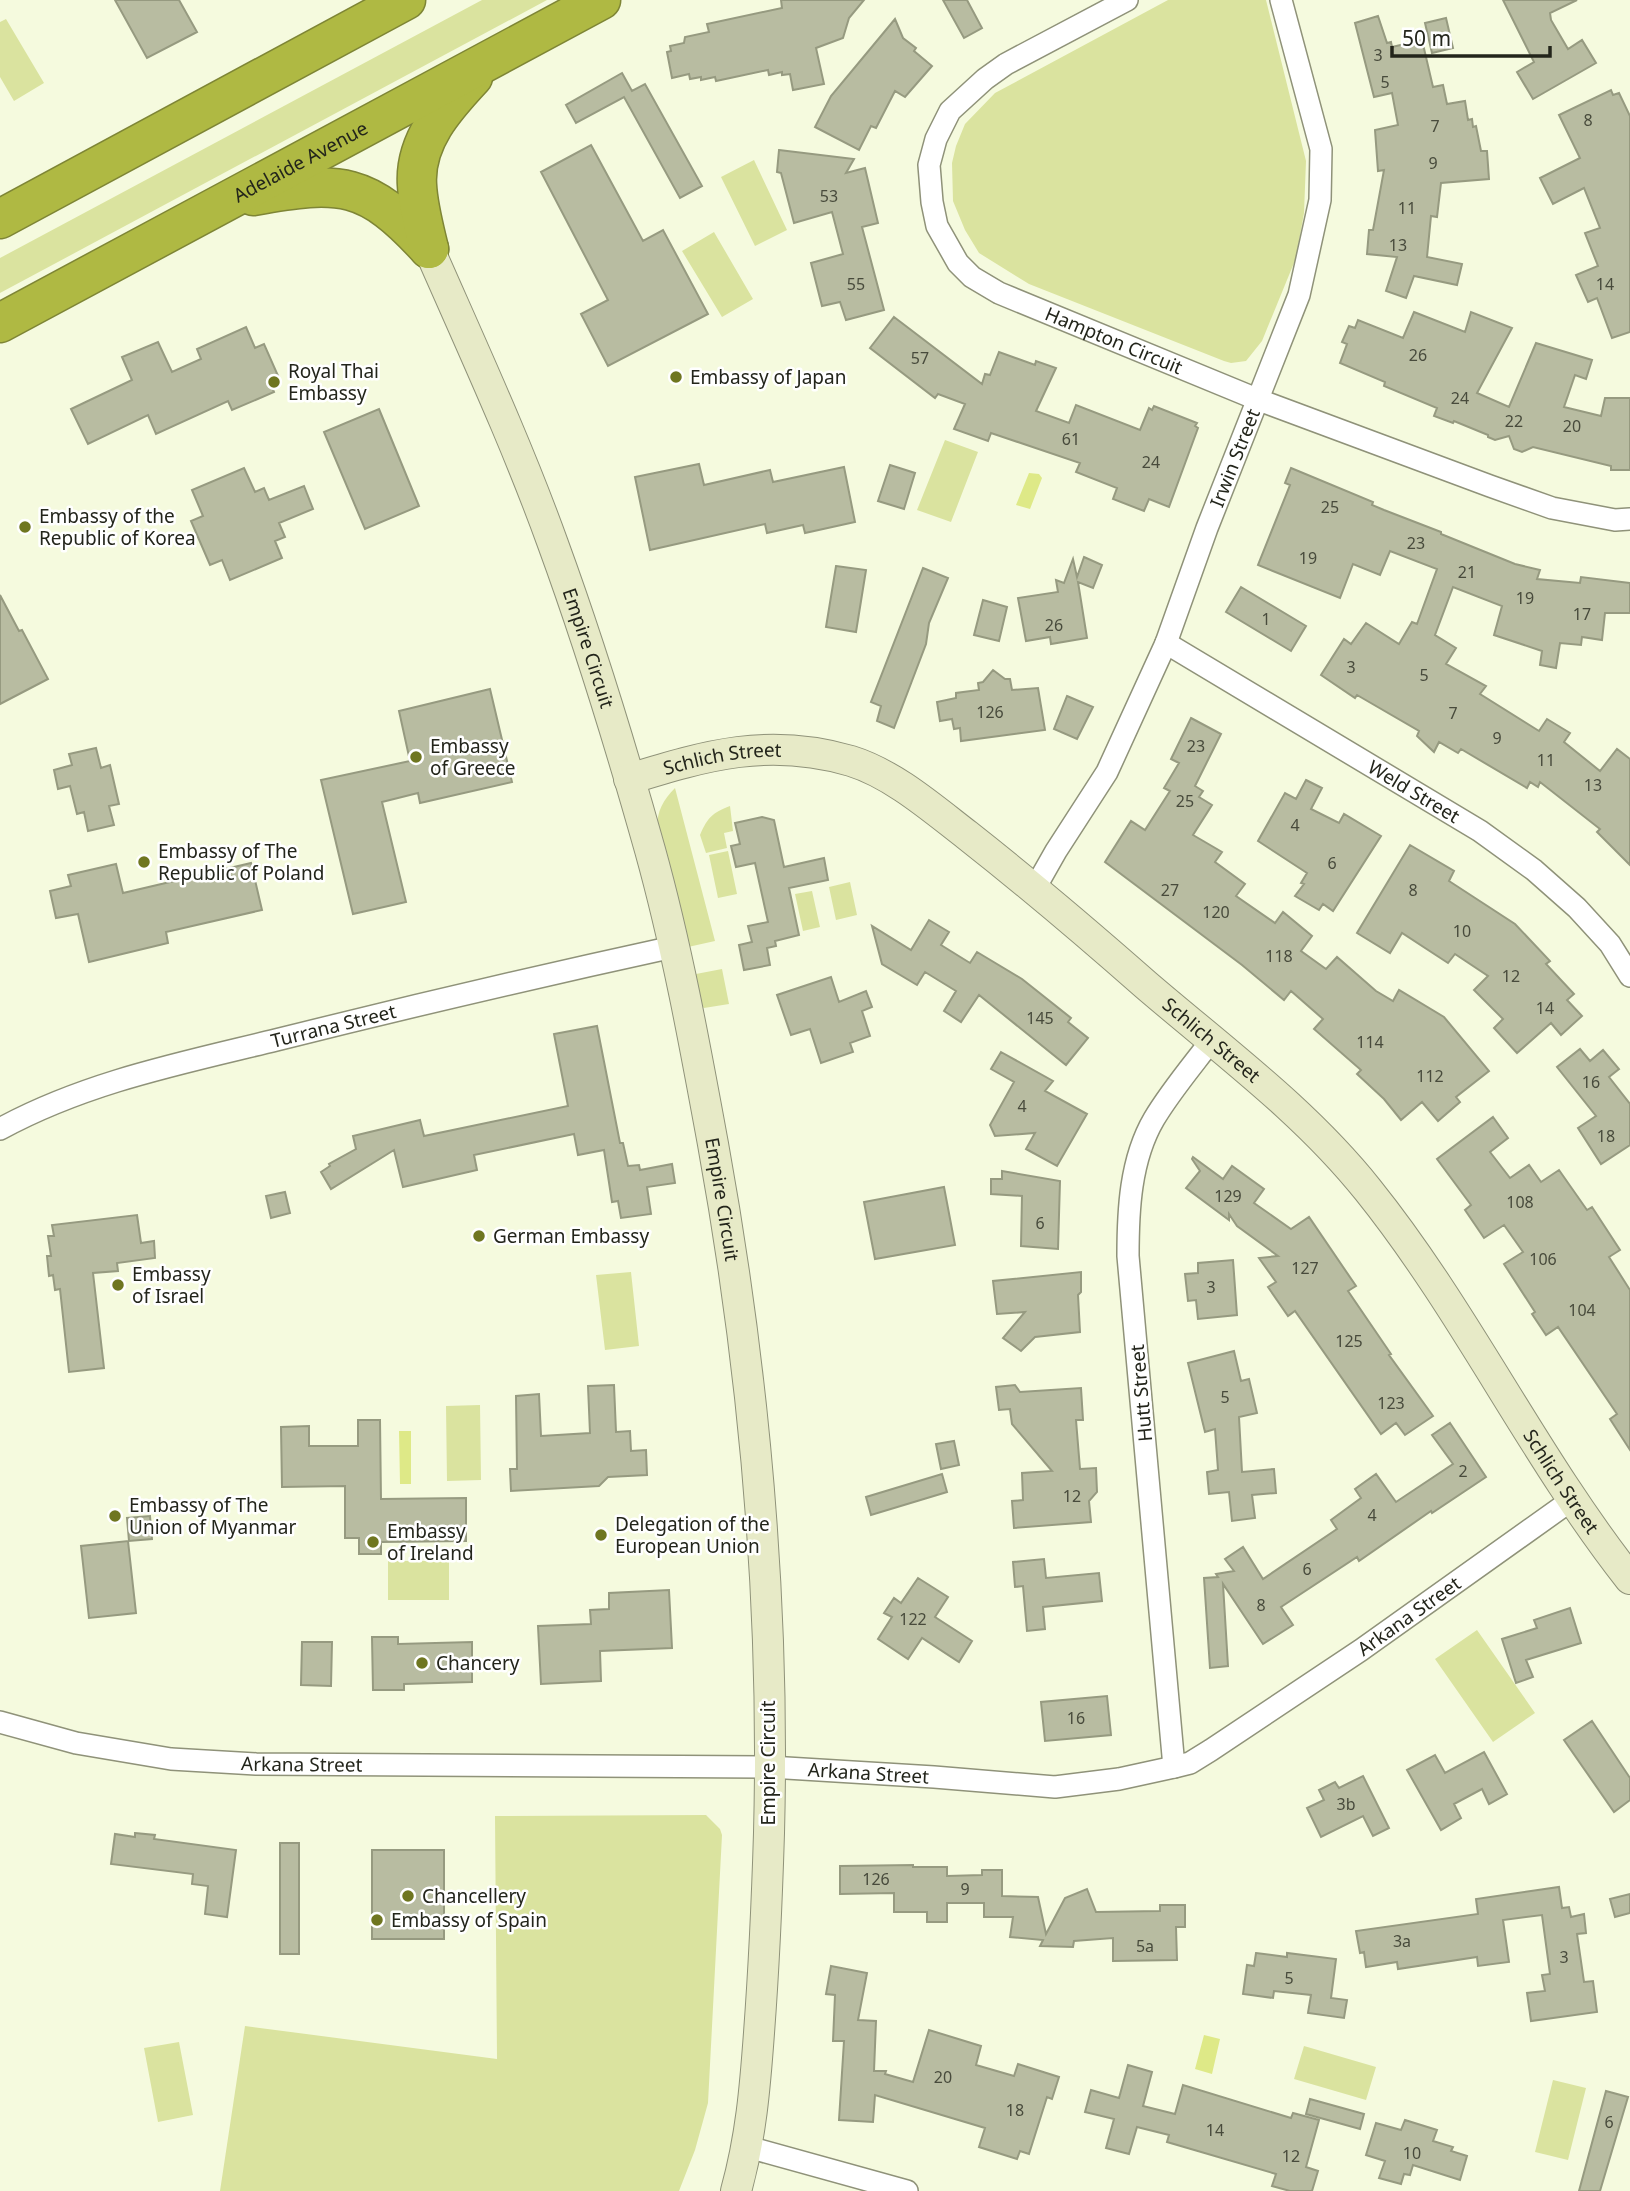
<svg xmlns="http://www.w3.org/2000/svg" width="1630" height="2191" viewBox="0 0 1630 2191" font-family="'Noto Sans',sans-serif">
<rect width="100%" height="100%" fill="#f5fade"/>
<path fill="#dae39f" d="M482,0H547L0,293V258Z
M1168,0H1266L1306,161L1304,213L1296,258L1262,341L1246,361L1231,363L1224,361L1029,284L979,253L965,230L953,201L952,163L956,146L965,124L995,93Z
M6,19L44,83L14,101L0,77V22Z
M754,160L787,230L755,246L721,177Z
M714,232L753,299L722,317L682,251Z
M945,440L978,452L951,522L917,510Z
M675,788L715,941L688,947L657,828C657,811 663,800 675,788Z
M730,806L733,831L724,833L727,848L706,853L700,835C708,817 712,813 730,806Z
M728,851L737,894L718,898L709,855Z
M850,882L857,915L836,920L829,887Z
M812,891L820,927L803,931L795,894Z
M722,969L729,1004L704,1008L701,1005L695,978L696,974Z
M631,1272L639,1346L605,1350L596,1275Z
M480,1405L481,1480L447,1481L446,1406Z
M388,1561H449V1600H388Z
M1477,1630L1535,1713L1493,1742L1435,1659Z
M706,1815L720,1829L722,1835L708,2103L695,2150L679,2191H220L245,2026L497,2059L495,1816Z
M179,2042L193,2115L158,2122L144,2048Z
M1304,2046L1376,2067L1366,2100L1294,2079Z
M1553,2080L1586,2088L1568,2160L1535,2152Z"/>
<path fill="#dee987" d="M1029,473L1039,474L1042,478L1030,509L1016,505Z
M399,1431H411V1484H400Z
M1204,2035L1220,2039L1212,2074L1195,2069Z"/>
<path fill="#b8bca1" stroke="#969a80" stroke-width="2" d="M115,0H179L197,32L147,58Z
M781,0H864L849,18L843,38L816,48L824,84L793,90L790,74L782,75V72L769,75L768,70L716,81L715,77L701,80V77L690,79L689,74L672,78L667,52L671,51L670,46L684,43L685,37L709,32L707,24L782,8Z
M943,0H967L982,28L964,38Z
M1503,0H1577L1550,13L1551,20L1568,49L1582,40L1596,63L1533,99L1517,72L1534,62Z
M1378,16L1387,43L1391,42L1392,47L1422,40L1433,87L1443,85L1447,104L1465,101L1468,120L1472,119L1473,127L1476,126L1481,151H1487L1489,179L1441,183L1437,217L1431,216L1427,257L1462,264L1457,285L1414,276L1406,298L1386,291L1397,257L1367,254L1369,230H1373L1384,170L1378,171L1375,130L1398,125L1392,93L1374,97L1355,23Z
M1446,18L1453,48L1432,53L1425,23Z
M895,19L903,38L916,48L914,51L932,66L905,97L895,91L876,128L871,126L859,150L815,127L831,96Z
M622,73L632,91L645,84L702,186L680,198L624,97L576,123L566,105Z
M1611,90L1613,95L1619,93L1630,116V332L1612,338L1597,298L1588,302L1576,275L1598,266L1585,233L1600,228L1584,188L1553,204L1540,178L1580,158L1559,115Z
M591,145L643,241L663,230L708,314L608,366L581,314L608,300L541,172Z
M779,150L854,159L846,173L865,168L878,223L862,227L884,310L846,320L840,302L822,306L811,263L843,254L832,212L794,223L781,173L777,172Z
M1414,312L1465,332L1471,312L1512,328L1477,393L1509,407L1536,343L1592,360L1586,379L1575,375L1564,407L1601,416L1605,398H1630V470H1611V466L1533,447L1522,452L1514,449L1509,436L1495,440L1488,437V435L1454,421L1453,423L1434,416L1437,408L1384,386L1385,382L1340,363L1347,344L1342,342L1349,326L1355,328L1358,320L1403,338Z
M894,317L982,384L985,374L990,375L999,352L1035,365L1036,361L1056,368L1036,411L1069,423L1076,405L1140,430L1149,408L1152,410L1154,406L1197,423L1195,426L1198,428L1169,507L1149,499L1144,511L1113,499L1117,488L1076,472L1080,463L991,433L988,441L954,429L965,404L938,394L935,398L870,348Z
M246,327L255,348L264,344L279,378L270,382L274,392L232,410L228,401L156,434L148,415L88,444L71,409L132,380L122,357L158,342L172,372L201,359L197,349Z
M379,409L419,506L365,529L324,432Z
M699,464L704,485L770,470L773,482L844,467L855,522L805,533L803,525L767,533L765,524L650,550L635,477Z
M890,465L915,473L904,509L878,501Z
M244,468L255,492L264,488L269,500L304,486L313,509L279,523L285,537L275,541L282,558L230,580L222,560L210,565L191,521L203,516L192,490Z
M1291,468L1373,502L1372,505L1384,510L1441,532V534L1515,564L1540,570L1537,579L1580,583L1581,577L1630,583V613H1605L1602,640L1582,637L1581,645L1560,643L1556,668L1540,665L1542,651L1494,635L1502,606L1453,587L1435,635L1456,648L1446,664L1486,686L1480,694L1539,731L1547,719L1570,733L1564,742L1600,771L1617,749L1630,759V865L1597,832L1600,829L1540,782L1538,787L1530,782L1527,788L1461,749L1458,753L1439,742L1434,752L1417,736L1419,731L1357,695L1355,698L1321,675L1344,639L1351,644L1366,623L1399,644L1412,622L1417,624L1437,569L1390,551L1380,575L1353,564L1340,598L1258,565L1290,485L1285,483Z
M1084,557L1102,565L1093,588L1078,582L1087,638L1051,644L1050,637L1026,641L1018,598L1058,592L1056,580L1064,583L1073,559L1077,577Z
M836,566L866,570L856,632L826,627Z
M923,568L948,578L929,623L926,644L894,728L877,721L881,706L871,702Z
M1241,587L1306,626L1291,651L1226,612Z
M0,595L19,631L22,630L48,679L0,704Z
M983,600L1007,607L999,641L974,635Z
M993,670L1005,679H1010L1012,690L1038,688L1045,730L961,741L960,728L954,729L952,719L940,721L937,702L956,698V693L979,690L978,683L983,682Z
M490,689L512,782L420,803L418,793L382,802L406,902L353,914L321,780L410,761L399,711Z
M1067,696L1093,707L1077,739L1054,729Z
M1191,718L1221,734L1195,786L1203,791L1199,797L1212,805L1193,835L1222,852L1215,862L1245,884L1236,896L1275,923L1283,912L1312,936L1301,951L1326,969L1337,957L1376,991L1393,1001L1399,990L1444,1017L1489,1071L1456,1097L1460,1102L1438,1121L1422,1102L1401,1120L1384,1099L1357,1074L1361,1070L1314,1029L1323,1019L1291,991L1284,1000L1242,965L1105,862L1131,821L1145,830L1170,791L1164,788L1179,763L1171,759Z
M96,748L101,768L110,765L119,804L109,806L114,825L88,831L84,812L77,814L70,786L58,789L54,770L72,765L69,754Z
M1306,780L1322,788L1311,809L1339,823L1344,814L1381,836L1333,911L1323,904L1319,910L1295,896L1304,884L1301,883L1307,873L1258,841L1285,793L1296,799Z
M762,817L774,820L784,867L824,858L828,880L789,888L799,935L775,941L776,946L767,948L770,965L744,970L739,945L752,942L748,926L768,922L755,863L736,867L731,846L740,844L735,823Z
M1410,845L1454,871L1449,881L1515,924L1550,961L1546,964L1574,994L1567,1000L1582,1016L1561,1035L1551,1023L1517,1053L1494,1028L1503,1019L1474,990L1488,976L1455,954L1448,963L1402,933L1390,953L1357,933Z
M251,863L262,910L166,932L168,943L89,962L78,914L56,918L50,891L71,886L68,875L116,864L123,893Z
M929,920L949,932L941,945L970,963L977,952L1022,979L1071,1018L1068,1022L1088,1038L1066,1065L979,995L961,1022L944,1011L956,991L925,972L917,985L882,964L872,926L911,950Z
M831,977L839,1002L866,991L872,1007L862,1011L870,1036L850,1043L853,1052L821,1063L810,1029L791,1035L777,995Z
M597,1026L620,1143H623L628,1166L639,1165L640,1170L672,1164L675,1183L647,1187L651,1214L621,1218L618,1201L612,1202L604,1150L578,1155L574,1134L474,1155L477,1170L403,1187L394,1150L331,1189L321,1172L330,1166L329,1164L356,1149L353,1136L420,1120L424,1136L568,1106L554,1034Z
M1580,1049L1590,1061L1603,1050L1619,1069L1609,1077L1630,1104V1145L1601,1164L1578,1128L1596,1116L1557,1067Z
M1001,1052L1053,1081L1045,1091L1087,1114L1057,1166L1026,1149L1035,1133L995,1136L990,1125L1014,1082L991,1069Z
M1493,1117L1508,1138L1490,1152L1510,1178L1529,1165L1541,1182L1559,1170L1587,1210L1592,1207L1620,1250L1609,1257L1630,1290V1450L1610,1419L1617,1414L1558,1327L1546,1335L1532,1314L1535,1312L1504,1264L1523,1252L1504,1225L1484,1238L1465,1210L1471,1205L1437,1159Z
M1193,1157L1223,1179L1232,1166L1264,1189L1254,1203L1291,1229L1309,1217L1356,1286L1348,1291L1391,1354L1389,1355L1433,1416L1405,1435L1396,1423L1381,1434L1295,1311L1288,1316L1268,1287L1276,1282L1259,1258L1278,1256L1237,1226L1229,1214V1220L1186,1188L1200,1171L1192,1159Z
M1002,1171L1060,1181L1058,1249L1021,1246L1022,1196L991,1194V1179H1002Z
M944,1187L955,1245L875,1259L864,1202Z
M285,1192L290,1213L271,1218L266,1196Z
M137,1215L141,1243L154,1241L155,1258L117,1263L118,1271L93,1273L104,1368L69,1372L60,1289L55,1290L53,1275L49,1276L47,1256H51L48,1236H54L52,1225Z
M1233,1260L1237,1315L1198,1319L1196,1300L1188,1301L1185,1274L1198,1273V1263Z
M1081,1272V1292L1078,1295L1080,1332L1035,1337L1021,1351L1003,1338L1025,1312L997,1314L993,1281Z
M1234,1351L1241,1381L1249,1379L1257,1413L1239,1417L1242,1472L1274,1469L1276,1493L1252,1495L1255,1518L1232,1521L1229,1492L1209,1494L1207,1472L1218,1470L1215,1429L1205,1432L1188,1363Z
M614,1385L616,1432L630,1431L631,1451L646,1450L647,1475L608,1477L599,1486L511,1491L510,1469H517L516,1396L539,1394L541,1436L590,1433L588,1386Z
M1015,1385L1020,1392L1081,1388L1083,1420H1076L1080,1469L1096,1468L1097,1492L1089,1501L1091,1522L1014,1528L1012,1501L1023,1500L1022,1473L1052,1471L1012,1424L1010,1409L999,1410L996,1387Z
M358,1420H380L381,1499L466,1498V1541L381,1542V1554H359V1538H345V1486L282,1487L281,1427L309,1426V1446H358Z
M1450,1423L1486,1477L1432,1513L1431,1511L1359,1561L1357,1557L1281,1607L1293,1625L1263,1644L1223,1584L1228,1666L1210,1668L1204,1578L1218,1577L1216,1574L1234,1571L1225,1559L1243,1547L1263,1579L1337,1529L1331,1520L1361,1498L1355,1489L1376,1474L1396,1502L1453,1464L1432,1435Z
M954,1441L959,1465L941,1469L936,1444Z
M942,1474L947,1492L871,1515L866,1497Z
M150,1516L152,1539L129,1541L127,1518Z
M128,1541L136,1613L89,1618L81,1546Z
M1044,1559L1046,1578L1099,1573L1102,1601L1043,1607L1045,1629L1027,1631L1023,1586L1015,1587L1013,1562Z
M918,1578L948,1597L935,1617L972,1641L959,1662L922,1638L908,1659L878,1639L892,1617L884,1613L894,1598L901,1603Z
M669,1590L672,1648L600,1651L601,1681L541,1684L538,1626L591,1624L590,1610L609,1609V1593Z
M1570,1608L1581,1643L1526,1660L1533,1677L1516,1683L1502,1639L1537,1628L1534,1620Z
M372,1637H398V1644L472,1642V1682L404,1684V1690H373Z
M302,1642H332L331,1686L301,1685Z
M1107,1696L1111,1735L1045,1741L1041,1702Z
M1592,1721L1630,1778V1800L1614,1812L1564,1740Z
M1484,1752L1507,1794L1489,1804L1482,1789L1454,1804L1461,1818L1441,1830L1407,1770L1435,1755L1445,1773Z
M1363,1776L1389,1828L1373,1836L1363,1816L1321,1837L1307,1808L1324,1800L1319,1790L1335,1782L1339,1788Z
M135,1833L155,1835L154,1839L236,1850L227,1917L205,1914L208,1886L192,1884L193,1874L111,1864L115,1834L135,1837Z
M280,1843H299V1954H280Z
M372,1850H444V1939H372Z
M913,1865V1867H947V1876L982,1875V1870H1002V1896L1038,1897L1046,1934L1065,1898L1087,1889L1096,1912L1160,1911V1905H1185V1927H1176L1177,1960L1113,1961V1938L1074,1941L1073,1947L1040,1946L1043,1940L1010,1937L1013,1917H984V1903H947V1922H927V1912H894V1893L840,1894V1866Z
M1559,1887L1562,1908L1569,1907L1571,1917L1584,1914L1586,1933L1577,1934L1584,1982L1593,1981L1597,2012L1531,2021L1527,1993L1545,1991L1542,1975L1550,1974L1542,1915L1503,1920L1509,1962L1478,1966L1477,1957L1398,1969L1397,1962L1366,1967L1364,1952L1360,1953L1356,1931L1478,1914L1476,1899Z
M1630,1894V1913L1615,1917L1610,1899Z
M1256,1953L1287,1957V1953L1336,1959L1331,1998L1347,2000L1344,2018L1308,2013L1311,1995L1274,1991L1273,1998L1243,1994L1247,1965L1254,1966Z
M831,1966L867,1973L858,2020L876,2021L874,2071H886L885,2074L913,2082L929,2030L981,2046L976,2065L1014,2076L1018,2064L1059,2077L1052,2099L1047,2097L1029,2154L1020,2151L1017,2159L979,2147L985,2128L875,2095L873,2122L839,2120L844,2041H833L835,1995L826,1994Z
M1128,2065L1152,2072L1143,2106L1175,2114L1183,2085L1291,2118L1293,2113L1319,2120L1306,2167L1318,2171L1312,2191H1290L1272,2186L1276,2174L1167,2142L1169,2135L1137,2127L1129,2154L1106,2148L1114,2119L1085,2112L1091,2090L1119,2098Z
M1606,2091L1628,2097L1600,2191H1579Z
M1310,2099L1364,2114L1360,2129L1306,2114Z
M1405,2120L1437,2130L1433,2141L1453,2147L1451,2151L1467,2156L1460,2180L1413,2165L1410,2175L1404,2174L1401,2184L1379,2178L1385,2161L1366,2155L1376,2123L1401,2130Z"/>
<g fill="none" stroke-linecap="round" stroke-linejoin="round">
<g stroke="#8f9279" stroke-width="24">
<g id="street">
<path id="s1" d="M1127,0L1006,64L985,79L950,111L936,139L929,165L932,202L937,226L958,263L972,277L999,293L1259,400L1490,486L1552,508L1615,520L1630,519"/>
<path id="s2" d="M1166,643L1480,831L1534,870L1577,908L1610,944L1630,976"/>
<path id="s3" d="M1035,888L1056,851L1107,772L1166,643L1207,528L1299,295L1320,200L1321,149L1281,0"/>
<path id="s4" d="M0,1129C86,1082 182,1063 276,1040C408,1007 540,976 673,947"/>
<path id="s5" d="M0,1722L76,1743L171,1759L256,1764L770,1767L934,1777L1055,1787L1119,1779L1174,1767L1190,1763L1211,1750L1361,1650L1573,1499"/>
<path d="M1174,1767L1128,1256C1128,1211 1130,1160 1154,1119C1170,1092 1192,1066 1211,1041"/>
<path d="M748,2147L907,2191"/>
</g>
</g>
<g stroke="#8f9279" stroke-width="32">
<g id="secondary">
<path id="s6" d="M429,249C472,347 517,444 553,544C590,645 621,747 650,850C677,947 695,1046 713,1144C754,1370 775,1603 769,1833C767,1899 764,1966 759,2033C755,2088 751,2137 736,2191"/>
<path id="s7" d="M629,779C707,755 769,737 851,761C893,774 932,808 967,835C1028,883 1087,933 1146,985C1223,1051 1305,1111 1368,1190C1466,1312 1533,1456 1630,1579"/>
</g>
</g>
<g stroke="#7e8535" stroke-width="41">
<g id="highway">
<path d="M253,196C341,180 367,181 429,249"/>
<path d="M0,219L406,0"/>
<path d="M429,249C424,228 418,206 417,185C414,141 445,107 473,77"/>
<path id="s8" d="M0,323L601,0"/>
</g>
</g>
<use href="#street" stroke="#fff" stroke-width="21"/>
<use href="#secondary" stroke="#e7eac7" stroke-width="30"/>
<use href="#highway" stroke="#afb943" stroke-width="38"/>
</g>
<g fill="#6f7620" stroke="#fff" stroke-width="2.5">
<circle cx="676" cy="377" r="7"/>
<circle cx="274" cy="382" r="7"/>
<circle cx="25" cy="527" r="7"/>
<circle cx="416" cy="757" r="7"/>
<circle cx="144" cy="862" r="7"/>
<circle cx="479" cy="1236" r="7"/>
<circle cx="118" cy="1285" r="7"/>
<circle cx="115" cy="1516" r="7"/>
<circle cx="601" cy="1535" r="7"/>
<circle cx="373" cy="1542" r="7"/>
<circle cx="422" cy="1663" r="7"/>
<circle cx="408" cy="1896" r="7"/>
<circle cx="377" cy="1920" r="7"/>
</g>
<g text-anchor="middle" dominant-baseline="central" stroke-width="5" stroke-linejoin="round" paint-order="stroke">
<g font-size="16" fill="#484b3c">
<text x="1378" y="55">3</text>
<text x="1385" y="82">5</text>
<text x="1588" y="120">8</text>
<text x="1435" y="126">7</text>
<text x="1433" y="163">9</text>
<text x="829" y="196">53</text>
<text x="1407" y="208">11</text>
<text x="1398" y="245">13</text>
<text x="856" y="284">55</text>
<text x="1605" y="284">14</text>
<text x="1418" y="355">26</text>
<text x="920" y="358">57</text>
<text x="1460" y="398">24</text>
<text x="1514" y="421">22</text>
<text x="1572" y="426">20</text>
<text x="1071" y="439">61</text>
<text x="1151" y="462">24</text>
<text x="1330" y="507">25</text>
<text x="1416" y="543">23</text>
<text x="1308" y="558">19</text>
<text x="1467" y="572">21</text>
<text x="1525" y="598">19</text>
<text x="1582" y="614">17</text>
<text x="1266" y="619">1</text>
<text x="1054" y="625">26</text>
<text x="1351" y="667">3</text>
<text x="1424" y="675">5</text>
<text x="990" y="712">126</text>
<text x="1453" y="713">7</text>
<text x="1497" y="738">9</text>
<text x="1196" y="746">23</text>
<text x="1546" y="760">11</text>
<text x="1593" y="785">13</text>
<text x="1185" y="801">25</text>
<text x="1295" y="825">4</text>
<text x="1332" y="863">6</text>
<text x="1170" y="890">27</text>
<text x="1413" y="890">8</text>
<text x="1216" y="912">120</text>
<text x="1462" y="931">10</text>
<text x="1279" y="956">118</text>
<text x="1511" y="976">12</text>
<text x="1545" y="1008">14</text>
<text x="1040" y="1018">145</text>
<text x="1370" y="1042">114</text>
<text x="1430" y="1076">112</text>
<text x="1591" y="1082">16</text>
<text x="1022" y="1106">4</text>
<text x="1606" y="1136">18</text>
<text x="1228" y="1196">129</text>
<text x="1520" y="1202">108</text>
<text x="1040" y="1223">6</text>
<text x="1543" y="1259">106</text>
<text x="1305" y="1268">127</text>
<text x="1211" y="1287">3</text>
<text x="1582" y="1310">104</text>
<text x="1349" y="1341">125</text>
<text x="1225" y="1397">5</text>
<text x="1391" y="1403">123</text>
<text x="1463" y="1471">2</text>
<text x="1072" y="1496">12</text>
<text x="1372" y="1515">4</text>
<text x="1307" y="1569">6</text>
<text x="1261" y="1605">8</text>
<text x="913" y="1619">122</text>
<text x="1076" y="1718">16</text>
<text x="1346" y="1804">3b</text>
<text x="876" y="1879">126</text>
<text x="965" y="1889">9</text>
<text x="1402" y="1941">3a</text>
<text x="1145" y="1946">5a</text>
<text x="1564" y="1957">3</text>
<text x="1289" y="1978">5</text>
<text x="943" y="2077">20</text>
<text x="1015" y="2110">18</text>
<text x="1609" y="2122">6</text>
<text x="1215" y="2130">14</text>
<text x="1412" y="2153">10</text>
<text x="1291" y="2156">12</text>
</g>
<g font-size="19" fill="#23251b" stroke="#fff">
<text stroke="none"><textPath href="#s8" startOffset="341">Adelaide Avenue</textPath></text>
<text stroke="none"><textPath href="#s1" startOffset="548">Hampton Circuit</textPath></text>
<text stroke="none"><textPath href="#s3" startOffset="476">Irwin Street</textPath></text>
<text stroke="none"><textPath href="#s6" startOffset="430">Empire Circuit</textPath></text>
<text stroke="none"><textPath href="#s7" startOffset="96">Schlich Street</textPath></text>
<text stroke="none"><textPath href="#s2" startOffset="289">Weld Street</textPath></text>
<text stroke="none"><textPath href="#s4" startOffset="350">Turrana Street</textPath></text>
<text stroke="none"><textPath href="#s7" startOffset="684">Schlich Street</textPath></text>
<text stroke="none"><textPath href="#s6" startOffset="998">Empire Circuit</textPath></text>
<text transform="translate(1141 1393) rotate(-95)">Hutt Street</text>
<text stroke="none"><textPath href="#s7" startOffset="1251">Schlich Street</textPath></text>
<text stroke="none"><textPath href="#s5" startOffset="1461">Arkana Street</textPath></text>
<text stroke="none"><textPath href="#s5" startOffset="306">Arkana Street</textPath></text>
<text transform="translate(768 1763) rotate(-90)">Empire Circuit</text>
<text stroke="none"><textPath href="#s5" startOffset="873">Arkana Street</textPath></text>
</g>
<g font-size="19" fill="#23251b" stroke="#fff" text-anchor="start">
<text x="288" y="371">Royal Thai<tspan x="288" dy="22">Embassy</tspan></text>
<text x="690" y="377">Embassy of Japan</text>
<text x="39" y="516">Embassy of the<tspan x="39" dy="22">Republic of Korea</tspan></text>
<text x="430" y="746">Embassy<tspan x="430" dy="22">of Greece</tspan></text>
<text x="158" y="851">Embassy of The<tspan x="158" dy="22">Republic of Poland</tspan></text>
<text x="493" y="1236">German Embassy</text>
<text x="132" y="1274">Embassy<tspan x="132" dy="22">of Israel</tspan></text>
<text x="129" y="1505">Embassy of The<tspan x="129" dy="22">Union of Myanmar</tspan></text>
<text x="615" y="1524">Delegation of the<tspan x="615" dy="22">European Union</tspan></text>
<text x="387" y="1531">Embassy<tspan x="387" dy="22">of Ireland</tspan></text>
<text x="436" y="1663">Chancery</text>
<text x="422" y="1896">Chancellery</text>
<text x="391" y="1920">Embassy of Spain</text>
</g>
</g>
<path d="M1392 46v10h158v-10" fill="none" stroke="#23251b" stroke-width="3.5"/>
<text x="1402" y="46" font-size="21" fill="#23251b" stroke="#ffffff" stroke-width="5" paint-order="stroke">50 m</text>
</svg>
